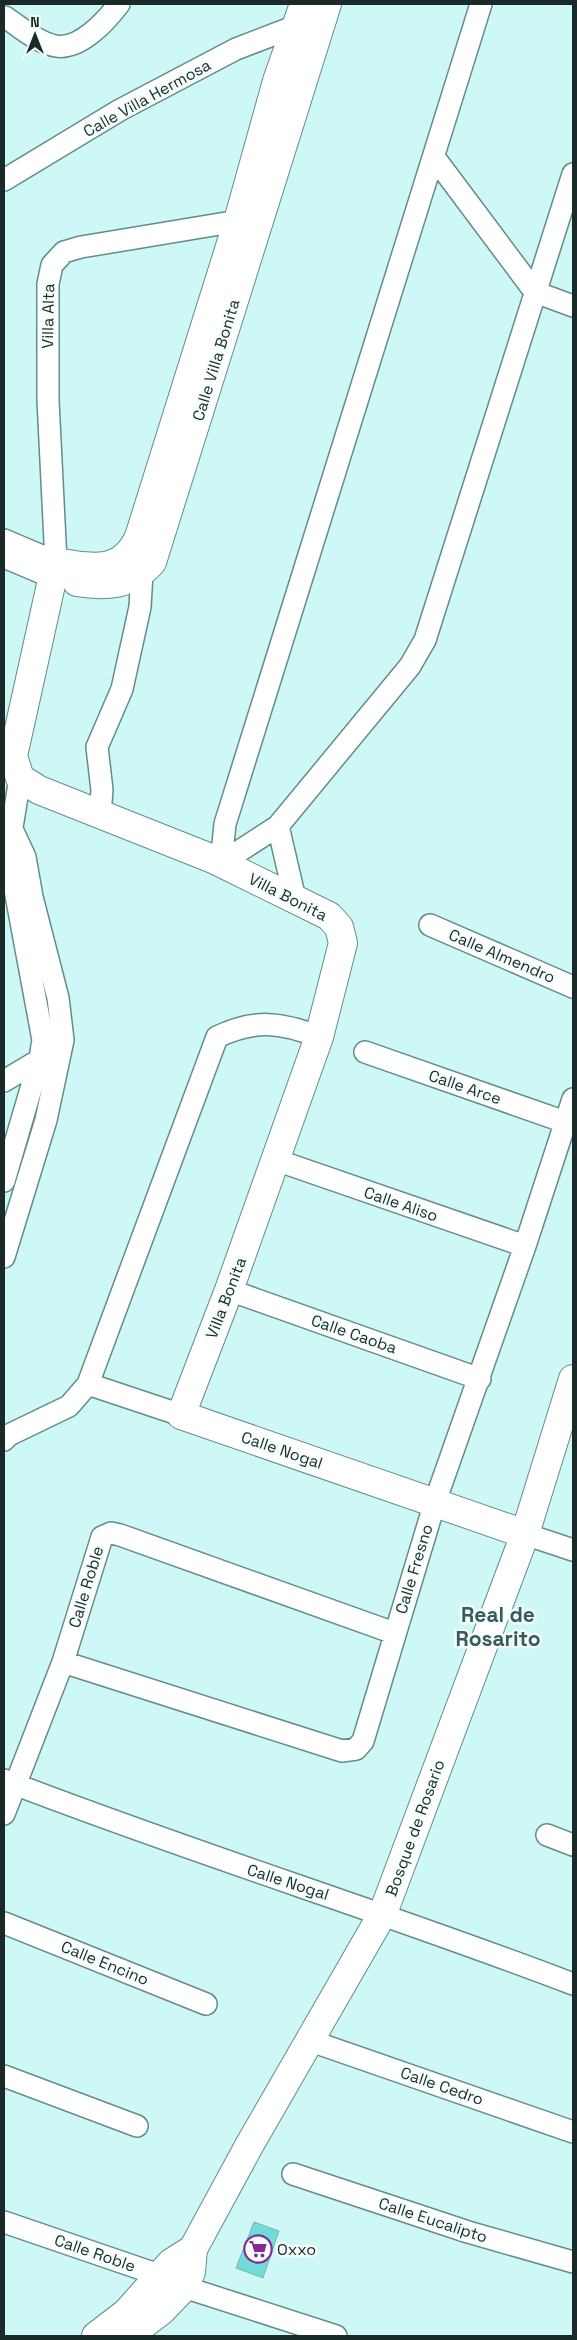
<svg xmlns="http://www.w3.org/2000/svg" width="577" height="2340" viewBox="0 0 577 2340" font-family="'Space Grotesk',sans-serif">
<rect width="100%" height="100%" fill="#cdf8f6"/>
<path fill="#70dbd8" stroke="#89b1b0" d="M254,2222L279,2231L263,2278L236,2268Z"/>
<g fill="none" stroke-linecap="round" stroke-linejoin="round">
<g stroke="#648c8a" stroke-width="24">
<path id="minor" d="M5,17C20,27 38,43 56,46C80,50 106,21 119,4
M434,157L535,292L573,306
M4,180L120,110L236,49L296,26
M4,540L56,562L48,400V284L52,265L64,252L81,247L238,221
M4,557L54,578
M100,814L102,790L97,747L122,689L140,607L142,573L133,565
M278,826L295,899
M221,863L225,824L481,4
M221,863L278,826L410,666L425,640L573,174
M430,925L573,987
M365,1052L565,1122
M4,1081L46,1056
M276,1160L525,1246
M4,1181L40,1058L43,1040L8,852L20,778
M4,1257L46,1120L63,1040L58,998L32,897L25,857L11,827
M229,1290L480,1379
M88,1384L181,1415
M4,1440L9,1435L69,1406L88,1384L217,1037C254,1019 281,1022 319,1037
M525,1534L573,1550
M63,1662L342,1751L356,1749L363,1741L435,1502L525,1246L573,1099
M4,1780C192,1853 385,1912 573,1984
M4,1814L63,1662L102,1537L111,1533L120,1535L394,1633
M547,1835L573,1845
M4,1923L206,2004
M311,2041L573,2132
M4,2076L137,2126
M293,2174L468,2232L573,2262
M4,2222L159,2275L184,2287L336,2336"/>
</g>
<g stroke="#648c8a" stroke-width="30">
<path id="major" d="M304,4L277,81L238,221L139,537C122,575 92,568 56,562L13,756L20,778L39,790L213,859L329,916L339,927L343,943L319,1037L229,1290L181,1415L525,1534
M77,582C106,587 132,585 152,562L327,4
M96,2336L126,2313L171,2263L193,2249
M128,2336L161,2311L184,2287L191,2272L193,2249L250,2144L383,1913L525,1534L573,1379"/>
</g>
<use href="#minor" stroke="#fff" stroke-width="21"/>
<use href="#major" stroke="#fff" stroke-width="28"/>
</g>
<defs>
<g id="supermarket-ring" transform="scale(1.4375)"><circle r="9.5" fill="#f5fdfd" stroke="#872994" stroke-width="1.5"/><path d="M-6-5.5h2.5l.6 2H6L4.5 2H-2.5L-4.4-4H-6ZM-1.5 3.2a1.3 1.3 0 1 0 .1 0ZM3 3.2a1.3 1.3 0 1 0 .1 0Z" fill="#872994"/></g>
</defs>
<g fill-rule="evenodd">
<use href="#supermarket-ring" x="258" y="2249"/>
</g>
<g text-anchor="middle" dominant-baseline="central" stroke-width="5" stroke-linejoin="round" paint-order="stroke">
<g font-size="16" fill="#1a2a29" stroke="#f5fdfd">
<text transform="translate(147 98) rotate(-29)">Calle Villa Hermosa</text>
<text transform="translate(48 316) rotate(-89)">Villa Alta</text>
<text transform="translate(216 360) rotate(-73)">Calle Villa Bonita</text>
<text transform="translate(288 897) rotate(27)">Villa Bonita</text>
<text transform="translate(502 956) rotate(23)">Calle Almendro</text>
<text transform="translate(465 1087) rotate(19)">Calle Arce</text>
<text transform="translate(401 1204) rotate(19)">Calle Aliso</text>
<text transform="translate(226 1298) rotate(-69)">Villa Bonita</text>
<text transform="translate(354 1334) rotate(19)">Calle Caoba</text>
<text transform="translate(282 1450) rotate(19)">Calle Nogal</text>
<text transform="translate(414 1569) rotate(-73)">Calle Fresno</text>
<text transform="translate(86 1587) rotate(-73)">Calle Roble</text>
<text transform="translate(415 1828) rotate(-70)">Bosque de Rosario</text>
<text transform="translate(288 1882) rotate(18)">Calle Nogal</text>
<text transform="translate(105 1963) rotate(22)">Calle Encino</text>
<text transform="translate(442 2086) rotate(19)">Calle Cedro</text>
<text transform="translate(433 2220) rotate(18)">Calle Eucalipto</text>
<text transform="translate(95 2253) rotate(19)">Calle Roble</text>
</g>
<g font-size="16" fill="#1a2a29" stroke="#f5fdfd" text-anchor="start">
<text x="277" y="2249">Oxxo</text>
</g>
<g font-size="21" font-weight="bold" fill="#365c5b" stroke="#f5fdfd">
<text x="498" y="1614">Real de<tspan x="498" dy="24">Rosarito</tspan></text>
</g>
</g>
<rect width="577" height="2340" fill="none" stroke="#1a2a29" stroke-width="10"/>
<g transform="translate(35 35)" stroke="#f5fdfd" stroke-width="4" paint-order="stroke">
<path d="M0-4L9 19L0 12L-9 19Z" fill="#1a2a29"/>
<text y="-8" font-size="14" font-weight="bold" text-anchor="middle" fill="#1a2a29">N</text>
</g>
</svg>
